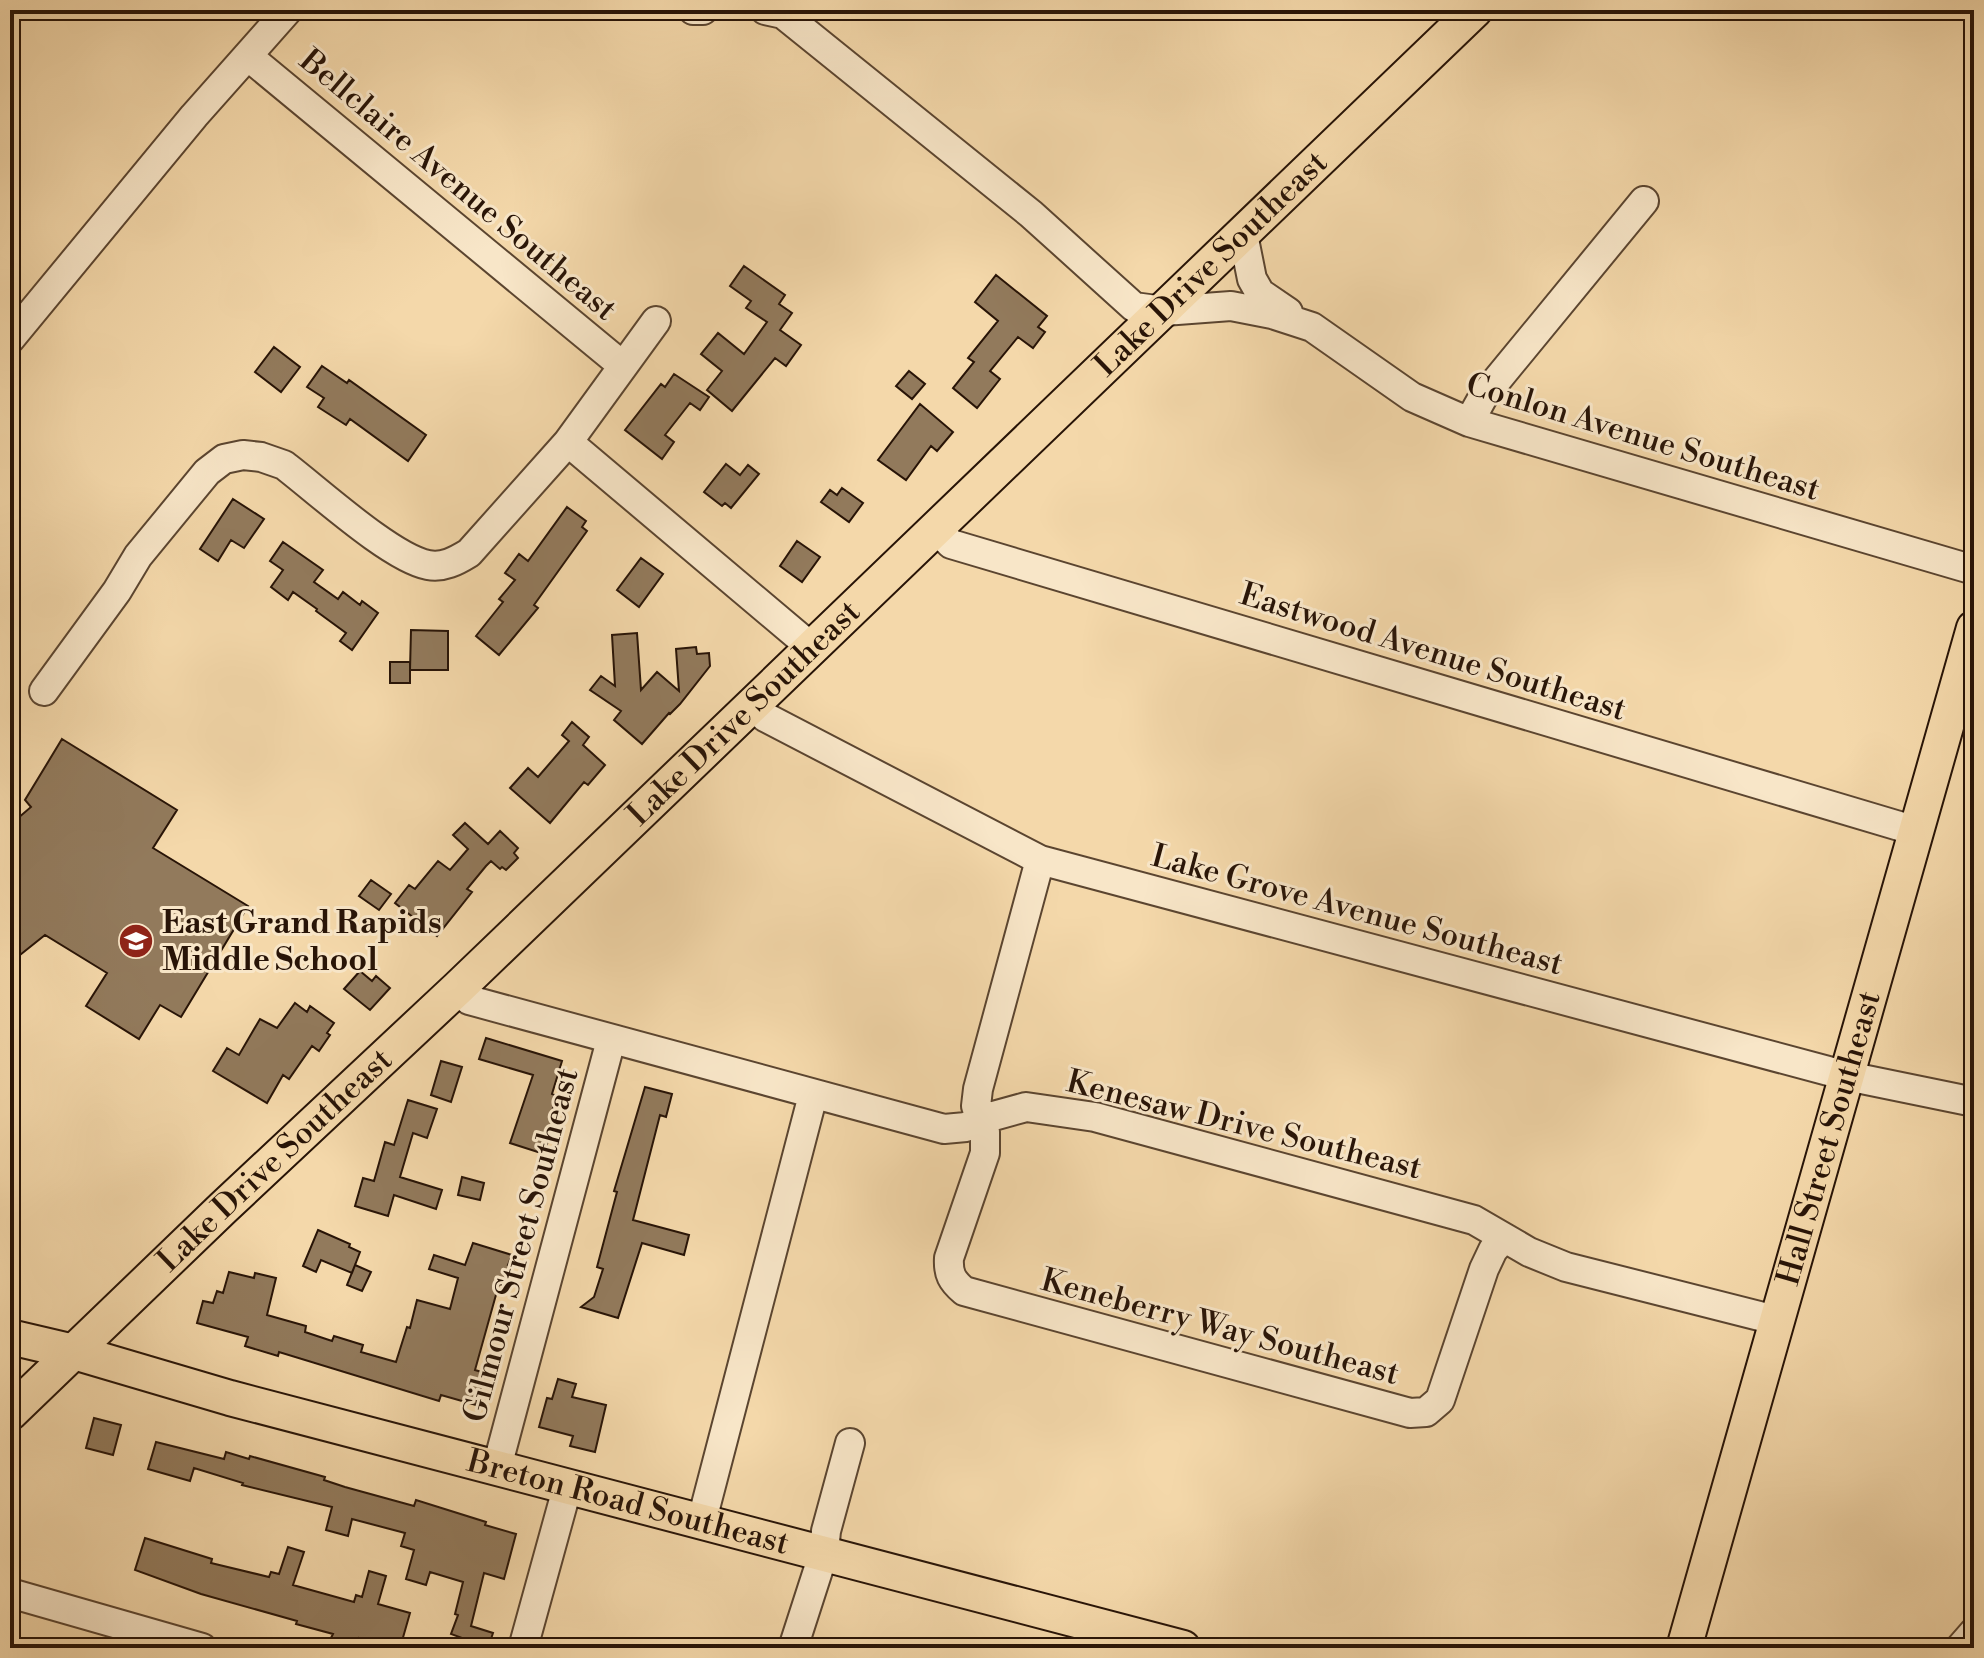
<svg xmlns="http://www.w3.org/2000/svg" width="1984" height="1658" viewBox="0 0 1984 1658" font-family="'Libre Bodoni',serif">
<rect width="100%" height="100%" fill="#f4d8aa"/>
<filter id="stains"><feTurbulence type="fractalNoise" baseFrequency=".0025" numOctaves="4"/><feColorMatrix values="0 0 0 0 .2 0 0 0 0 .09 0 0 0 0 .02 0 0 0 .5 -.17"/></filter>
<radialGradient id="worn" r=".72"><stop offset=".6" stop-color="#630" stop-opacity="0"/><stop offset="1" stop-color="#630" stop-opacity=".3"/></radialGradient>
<path fill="#927a5c" stroke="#281407" stroke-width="2" d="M744,266L785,295L779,304L792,313L780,330L801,345L786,366L775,358L732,411L707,390L722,371L701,354L718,333L744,354L767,322L746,308L751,301L730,286Z
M996,275L1047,316L1038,327L1045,332L1033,348L1018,337L990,371L1000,379L977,408L953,388L974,362L968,358L998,321L975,302Z
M274,347L300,367L281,392L255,372Z
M322,366L347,383L349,380L426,435L408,461L350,419L346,425L318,407L324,398L307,387Z
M909,371L925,384L912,399L896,386Z
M674,374L709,397L700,410L690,403L665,435L674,442L662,459L625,430L661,384L665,387Z
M920,404L953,432L937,451L931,446L906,480L878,460Z
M726,464L740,475L748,465L759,474L731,508L725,503L722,506L704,492Z
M842,488L863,503L849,522L821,502L830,490L837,495Z
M233,499L264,519L244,548L231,540L218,561L200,549Z
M567,507L586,521L582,527L587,531L534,605L538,608L499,655L476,636L503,602L499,599L515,580L505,573L519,554L528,561Z
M797,541L820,557L802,582L780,566Z
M283,542L323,570L314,582L338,599L343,592L360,605L362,601L378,613L352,650L340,641L346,633L316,611L317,609L293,592L288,600L271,587L283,570L270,561Z
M641,558L663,574L639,607L617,590Z
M411,630L448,631V670H410Z
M637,633L641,690L657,672L679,691L676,649L696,647L697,654L709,653L710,666L680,704L670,714L669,713L642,744L614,720L621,711L590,690L601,676L615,686L612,635Z
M390,662H410V683H390Z
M572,722L589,737L583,745L605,765L588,785L584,782L550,823L510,788L528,768L538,777L569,741L562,735Z
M62,739L177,810L153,848L248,906L181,1017L160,1005L139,1039L86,1006L107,973L45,935L10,963V825L31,807L25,800Z
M465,823L488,844L500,831L518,848L514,853L518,858L506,870L502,867L500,869L491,861L486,866L467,889L472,892L437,936L395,903L409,885L415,889L438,861L450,870L468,849L453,835Z
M371,880L391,894L379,910L359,896Z
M360,971L372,981L376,976L390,988L370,1010L344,989Z
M295,1003L307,1012L310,1006L334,1023L327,1033L330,1035L319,1051L312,1046L289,1079L283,1075L267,1103L213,1071L227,1048L239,1055L260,1019L277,1028Z
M486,1038L562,1061L552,1094L557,1096L553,1108L557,1110L544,1154L510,1143L533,1075L479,1059Z
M441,1061L462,1067L451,1102L431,1095Z
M645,1087L672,1094L666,1117L660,1115L633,1220L689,1235L684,1255L642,1243L618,1318L581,1307L594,1297L603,1269L597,1267L617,1192L614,1191Z
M408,1100L437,1109L427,1138L413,1133L400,1177L442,1190L436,1209L394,1195L388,1216L355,1206L363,1178L374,1181L385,1142L394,1145Z
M462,1177L484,1183L480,1200L458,1195Z
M318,1230L350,1244L349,1247L360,1252L352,1273L321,1260L316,1272L303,1266Z
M473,1243L512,1255L508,1265L512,1266L506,1286L499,1284L475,1370L485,1373L476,1405L441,1395L439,1401L279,1352L278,1356L245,1346L248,1337L197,1323L203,1301L213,1303L217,1291L223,1293L229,1272L254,1278L255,1273L276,1278L267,1315L306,1326L305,1332L332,1341L334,1336L363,1345L361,1352L396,1362L407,1327L410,1328L417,1300L450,1309L458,1278L429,1269L434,1255L465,1265Z
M355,1265L371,1272L362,1291L347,1285Z
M558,1379L576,1384L572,1397L606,1405L595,1452L570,1446L573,1436L539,1427L547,1398L552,1399Z
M94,1418L121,1425L113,1455L86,1448Z
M156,1442L224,1459L226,1452L249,1459L250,1456L325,1477L324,1480L345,1487L414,1506L416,1500L486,1522L485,1525L516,1534L504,1579L484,1573L471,1626L493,1633L488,1648H462L465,1639L451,1634L458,1615L455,1614L463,1582L430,1572L426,1585L406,1579L414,1550L401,1546L405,1533L352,1519L348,1536L326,1530L332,1507L242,1485L243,1483L194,1468L190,1481L148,1469Z
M145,1538L212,1559L211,1563L269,1577L271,1572L279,1574L288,1547L304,1552L293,1585L354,1602L356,1595L362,1597L369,1571L386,1576L378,1604L410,1613L400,1648L359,1638L356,1646L331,1638L333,1634L296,1624L297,1621L201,1594L135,1570Z"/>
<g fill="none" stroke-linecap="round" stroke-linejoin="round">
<g stroke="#5b4530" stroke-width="32">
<path id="minor" d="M693,10H703
M765,10L783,14L1031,214L1134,307L1164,311L1231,306L1272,314L1312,327L1412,397L1469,422L1974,570
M249,57L623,366
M1243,234L1252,279L1260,293L1288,312
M10,339L194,116L288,10
M1469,422L1483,397L1644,201
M568,442L811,647
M936,529L951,544L1916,831
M44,691L117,591L138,556L207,472L224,459L243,455L261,457L284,465C317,490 391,558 428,565C443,568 456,561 469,553L568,442L656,321
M754,704L765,717L1040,860L1847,1076L1974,1102
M1040,860L978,1089L976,1106L985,1132V1153L949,1258C948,1274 952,1281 964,1291L1410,1413L1426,1412L1440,1400L1484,1269L1493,1250L1503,1239
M458,988L469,1000L944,1129L966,1127L979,1120L1026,1107L1095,1117L1474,1220L1529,1252L1566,1267L1779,1321
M497,1467L611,1040
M702,1520L813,1095
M10,1593L202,1648
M523,1648L568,1485
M793,1648L824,1552L826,1531L850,1443
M1960,1648L1974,1632"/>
</g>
<g stroke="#281407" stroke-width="38">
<g id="major">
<path id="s1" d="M10,1337L74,1352L230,1398L1183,1648"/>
<path id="s2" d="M10,1413L223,1208L458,988L1475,10"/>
<path id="s3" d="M1684,1648L1974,628"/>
</g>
</g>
<use href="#minor" stroke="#f8e6c8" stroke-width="28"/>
<use href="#major" stroke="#f4d8aa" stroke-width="34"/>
</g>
<defs>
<g id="school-disc" transform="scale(1.8)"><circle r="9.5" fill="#8f2418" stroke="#f8e6c8"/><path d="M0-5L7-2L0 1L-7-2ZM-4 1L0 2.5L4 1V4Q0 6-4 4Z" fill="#fff"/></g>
</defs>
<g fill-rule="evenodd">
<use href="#school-disc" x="136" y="941"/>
</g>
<g text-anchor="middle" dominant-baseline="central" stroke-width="6" stroke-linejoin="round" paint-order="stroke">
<g font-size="32" fill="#281407" stroke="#f8e6c8">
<text transform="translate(458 185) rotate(40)">Bellclaire Avenue Southeast</text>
<text stroke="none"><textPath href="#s2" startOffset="1662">Lake Drive Southeast</textPath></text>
<text transform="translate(1643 437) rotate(17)">Conlon Avenue Southeast</text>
<text transform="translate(1433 652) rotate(17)">Eastwood Avenue Southeast</text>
<text stroke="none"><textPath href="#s2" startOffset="1014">Lake Drive Southeast</textPath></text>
<text transform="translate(1357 910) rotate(15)">Lake Grove Avenue Southeast</text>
<text transform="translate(1244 1125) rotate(14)">Kenesaw Drive Southeast</text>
<text stroke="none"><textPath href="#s3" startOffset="530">Hall Street Southeast</textPath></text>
<text stroke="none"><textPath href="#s2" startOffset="366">Lake Drive Southeast</textPath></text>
<text transform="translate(521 1245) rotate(-75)">Gilmour Street Southeast</text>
<text transform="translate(1220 1327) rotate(15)">Keneberry Way Southeast</text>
<text stroke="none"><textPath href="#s1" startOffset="640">Breton Road Southeast</textPath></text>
</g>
<g font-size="32" font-weight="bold" fill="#281407" stroke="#f8e6c8" text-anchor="start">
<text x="162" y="923">East Grand Rapids<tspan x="162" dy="37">Middle School</tspan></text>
</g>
</g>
<rect width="1984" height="1658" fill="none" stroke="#f4d8aa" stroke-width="40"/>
<rect x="12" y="12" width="1960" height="1634" fill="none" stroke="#281407" stroke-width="4"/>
<rect x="20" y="20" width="1944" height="1618" fill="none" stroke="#281407" stroke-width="2"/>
<rect width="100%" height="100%" filter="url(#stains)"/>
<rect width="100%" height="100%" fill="url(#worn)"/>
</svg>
